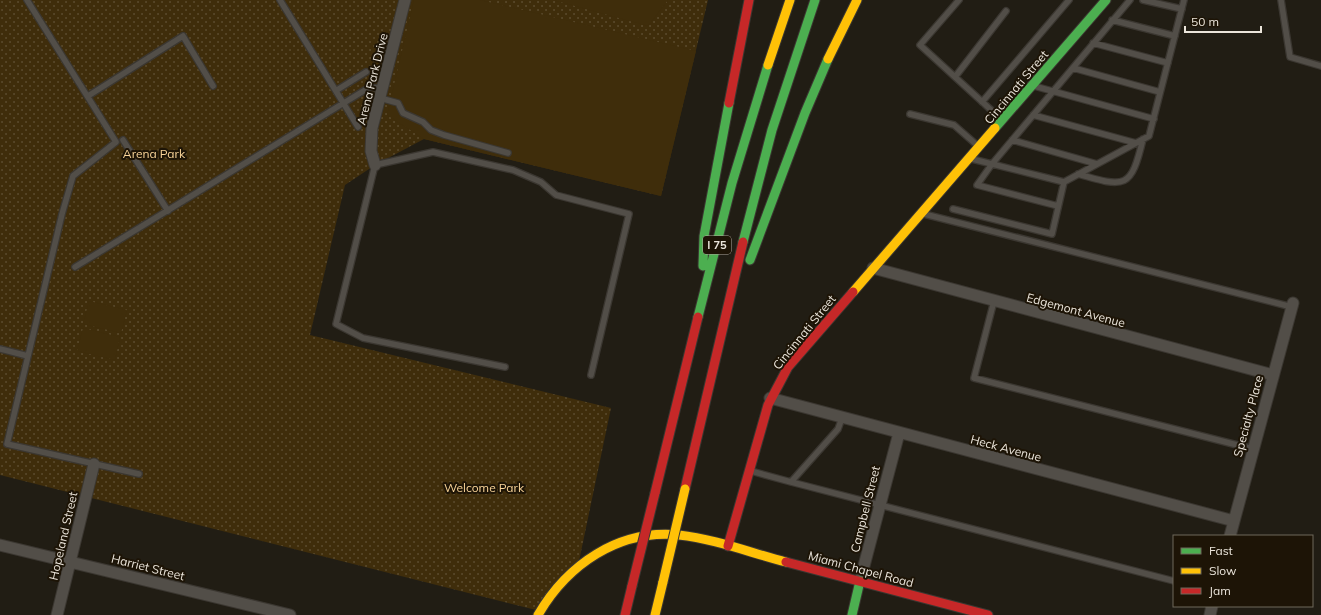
<svg xmlns="http://www.w3.org/2000/svg" width="1321" height="615" viewBox="0 0 1321 615" font-family="Mulish,sans-serif">
<defs>
<pattern id="park-dots" width="8" height="8" patternUnits="userSpaceOnUse"><rect width="8" height="8" fill="#3f2d0b"/><path d="M2 2h.1M6 6h.1" fill="none" stroke="#5b4b2e" stroke-width="1.8" stroke-linecap="round"/></pattern>
</defs>
<rect width="100%" height="100%" fill="#211d14"/>
<path fill="url(#park-dots)" d="M0,0H708L661,196L424,139L375,165L345,185L310,335L611,408L578,566L540,611L0,475Z"/>
<path fill="#3f2d0b" d="M414,0H480L696,51L661,196L424,139L387,115Z
M553,0H668L648,26Z
M89,301L127,310L121,333L83,324Z
M83,328L120,337L115,360L77,351Z"/>
<g fill="none" stroke-linecap="round" stroke-linejoin="round">
<g stroke="#3b3731" stroke-width="8">
<path id="lane" d="M27,0L116,142L73,176L62,214L7,444L139,474
M280,0L358,127
M959,0L920,45L1001,119
M1143,0L1182,9
M1281,0L1290,57L1321,66
M1112,20L1175,36
M1093,43L1168,63
M1073,68L1160,92
M955,77L1006,11
M1034,86L1154,119
M337,90L366,72
M88,96L183,36L213,86
M380,98L398,103L403,113L423,122L431,130L444,135L508,153
M982,102L1069,0
M910,114L954,125L978,146
M1033,115L1136,143
M123,140L168,211
M1012,140L1097,164
M972,159L1064,182L1149,136L1184,0
M1078,174C1126,188 1131,189 1143,139
M1058,206L977,185L992,164L1130,0
M953,209L1052,234L1064,182
M924,214L1292,307
M75,267L370,87L382,89
M994,301L974,378L1253,449
M0,349L28,356
M505,367L363,338L336,324L375,165L433,152L513,170L541,182L556,195L629,214L591,375
M751,471L791,482L838,429L842,418
M791,482L1174,581"/>
</g>
<g stroke="#3b3731" stroke-width="13">
<path id="street" d="M375,165L371,151L372,128L405,0
M873,268L1273,375
M770,398L1234,521
M1230,536L1293,303
M0,545L290,615
M860,581L899,433
M57,615L94,464
M1210,615L1212,606"/>
</g>
<g stroke="#3b3731" stroke-width="11">
<path id="fast" d="M995,128L1106,0
M743,242L772,130L815,0
M750,260L805,113L828,59
M703,266L704,236L729,103
M698,317L732,183L768,65
M852,615L860,581"/>
</g>
<g stroke="#3b3731" stroke-width="11">
<path id="slow" d="M828,59L857,0
M768,65L790,0
M853,292L995,128
M538,615C567,565 618,529 679,535C715,539 751,553 786,562
M655,615L663,582"/>
</g>
<g stroke="#3b3731" stroke-width="11">
<path id="jam" d="M729,103L749,0
M685,489L743,242
M655,493L698,317
M728,546L768,405L788,367L853,292
M786,562L988,615
M625,615L632,586"/>
</g>
<use href="#lane" stroke="#524e48" stroke-width="5.5"/>
<use href="#street" stroke="#524e48" stroke-width="11"/>
<use href="#fast" stroke="#4caf50" stroke-width="9"/>
<use href="#slow" stroke="#ffc107" stroke-width="9"/>
<use href="#jam" stroke="#c62828" stroke-width="9"/>
<g stroke="#3b3731" stroke-width="11" stroke-linecap="butt">
<path id="slow-bridge" d="M663,582L685,489"/>
</g>
<g stroke="#3b3731" stroke-width="11" stroke-linecap="butt">
<path id="jam-bridge" d="M632,586L655,493"/>
</g>
<use href="#slow-bridge" stroke="#ffc107" stroke-width="9"/>
<use href="#jam-bridge" stroke="#c62828" stroke-width="9"/>
</g>
<g text-anchor="middle" dominant-baseline="central" stroke-width="4" stroke-linejoin="round" paint-order="stroke">
<rect fill="#1d1406" stroke="#ada69b" stroke-width="1" x="703" y="236" width="28" height="18" rx="3"/>
<g font-size="11" font-weight="bold" fill="#ebe5db">
<text x="717" y="245">I 75</text>
</g>
<g font-size="12" fill="#ebe5db" stroke="#1d1406">
<text transform="translate(372 79) rotate(-76)">Arena Park Drive</text>
<text transform="translate(1016 87) rotate(-50)">Cincinnati Street</text>
<text transform="translate(1076 310) rotate(15)">Edgemont Avenue</text>
<text transform="translate(804 332) rotate(-51)">Cincinnati Street</text>
<text transform="translate(1248 416) rotate(-75)">Specialty Place</text>
<text transform="translate(1006 448) rotate(15)">Heck Avenue</text>
<text transform="translate(865 509) rotate(-76)">Campbell Street</text>
<text transform="translate(63 536) rotate(-77)">Hopeland Street</text>
<text transform="translate(148 567) rotate(14)">Harriet Street</text>
<text transform="translate(861 569) rotate(15)">Miami Chapel Road</text>
</g>
<g font-size="12" fill="#fad599" stroke="#1d1406">
<text x="154" y="153">Arena Park</text>
<text x="484" y="487">Welcome Park</text>
</g>
</g>
<rect x="1173" y="535" width="140" height="72" fill="#1d1406" stroke="#6f685b"/>
<rect x="1181" y="548" width="20" height="6" fill="#4caf50" stroke="#6f685b"/>
<text x="1209" y="555" font-size="12" fill="#ebe5db">Fast</text>
<rect x="1181" y="568" width="20" height="6" fill="#ffc107" stroke="#6f685b"/>
<text x="1209" y="575" font-size="12" fill="#ebe5db">Slow</text>
<rect x="1181" y="588" width="20" height="6" fill="#c62828" stroke="#6f685b"/>
<text x="1209" y="595" font-size="12" fill="#ebe5db">Jam</text>
<path d="M1185 26v6h76v-6" fill="none" stroke="#ebe5db" stroke-width="2"/>
<text x="1191" y="26" font-size="12" fill="#ebe5db" stroke="#1d1406" stroke-width="3" paint-order="stroke">50 m</text>
</svg>
